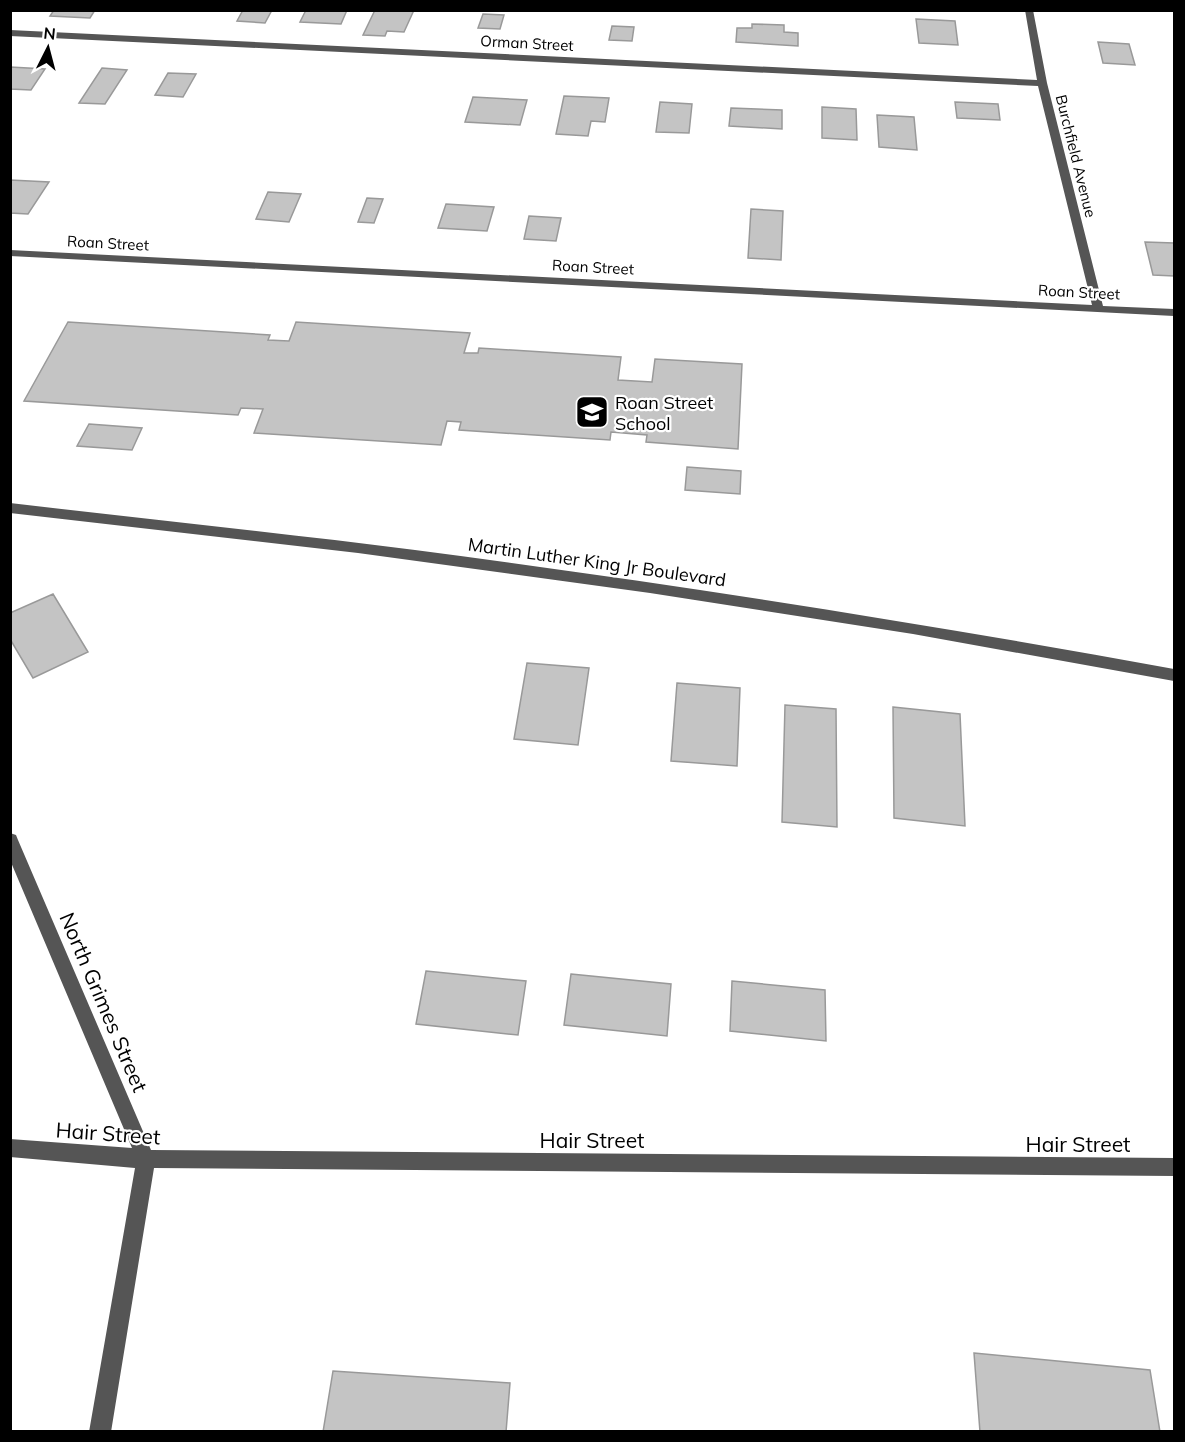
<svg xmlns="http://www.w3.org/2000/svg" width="1185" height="1442" viewBox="0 0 1185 1442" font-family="Mulish,sans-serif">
<rect width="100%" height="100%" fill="#fff"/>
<path fill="#c4c4c4" stroke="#999" stroke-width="1.5" d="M54,10H95L90,18L50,16Z
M243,10H272L265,23L237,21Z
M306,10H347L341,24L300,22Z
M375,10H414L404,32L387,31L385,36L363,35Z
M483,14L504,15L500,29L478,28Z
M916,19L955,21L958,45L919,43Z
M752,24L784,25V32L798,33V46L736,42L737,28H752Z
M612,26L634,27L632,41L609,40Z
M1098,42L1129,44L1135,65L1103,63Z
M10,67L45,69L31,90L10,89Z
M102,68L127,70L105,104L79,103Z
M168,73L196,74L183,97L155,95Z
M564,96L609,98L605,122L591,121L588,136L556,134Z
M473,97L527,100L520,125L465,122Z
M660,102L692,104L689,133L656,132Z
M955,102L998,104L1000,120L957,118Z
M822,107L856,109L857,140L822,138Z
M731,108L782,110V129L729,126Z
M877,115L914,117L917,150L879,147Z
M10,180L49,182L28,214L10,213Z
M268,192L301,194L289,222L256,219Z
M367,198L383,199L374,223L358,222Z
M446,204L494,207L487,231L438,228Z
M751,209L783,211L781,260L748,258Z
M529,216L561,218L556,241L524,239Z
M1145,242L1174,243V276L1153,275Z
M68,322L270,335L268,340L289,341L296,322L470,333L464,353H478L479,348L621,357L618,380L652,382L655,359L742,364L738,449L646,442L647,435L611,432L610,440L459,430L461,422L447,421L441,445L254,433L263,409L241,408L238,415L24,401Z
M89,424L142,428L132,450L77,446Z
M687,467L741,471L740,494L685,490Z
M53,594L88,652L33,678L10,639V613Z
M527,663L589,668L578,745L514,739Z
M677,683L740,688L737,766L671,761Z
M785,705L836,709L837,827L782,822Z
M893,707L960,714L965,826L894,818Z
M426,971L526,981L518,1035L416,1024Z
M571,974L671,984L667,1036L564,1025Z
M732,981L825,990L826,1041L730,1031Z
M974,1353L1150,1370L1160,1432H980Z
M333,1371L510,1383L506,1432H323Z"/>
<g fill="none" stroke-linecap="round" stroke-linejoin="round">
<path fill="#555" fill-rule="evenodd" d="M1025,10H1033L1047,83L1103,306L1174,309V316L10,256V250L1092,305L1038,86L10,36V30L1037,80Z
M10,503C145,519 281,533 415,550C669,583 922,623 1174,669V681L913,634L650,593L358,553L10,513Z
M10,833L16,835L18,840L151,1150L1174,1158V1176L154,1168L111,1432H89L135,1168L10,1157V1139L132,1148L10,860Z"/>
</g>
<defs>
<g id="school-square" transform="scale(1.725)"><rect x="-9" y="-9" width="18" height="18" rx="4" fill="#000" stroke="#fff"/><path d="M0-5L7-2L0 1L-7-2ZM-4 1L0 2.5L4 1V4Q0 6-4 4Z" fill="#fff"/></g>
</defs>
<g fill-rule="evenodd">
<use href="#school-square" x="592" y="412"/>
</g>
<g text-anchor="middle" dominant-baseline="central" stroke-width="4.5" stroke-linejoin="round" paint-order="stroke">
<g font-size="15" fill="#000" stroke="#fff">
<text transform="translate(527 43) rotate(3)">Orman Street</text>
<text transform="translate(1076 156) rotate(76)">Burchfield Avenue</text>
<text transform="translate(108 243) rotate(3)">Roan Street</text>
<text transform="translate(593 267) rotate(3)">Roan Street</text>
<text transform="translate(1079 292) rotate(3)">Roan Street</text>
</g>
<g font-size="18" fill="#000" stroke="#fff" text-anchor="start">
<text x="615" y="402">Roan Street<tspan x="615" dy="21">School</tspan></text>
</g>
<g font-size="18" fill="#000" stroke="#fff">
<text transform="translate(597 562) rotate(8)">Martin Luther King Jr Boulevard</text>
</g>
<g font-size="21" fill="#000" stroke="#fff">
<text transform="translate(104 1002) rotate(67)">North Grimes Street</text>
<text transform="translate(108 1133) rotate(4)">Hair Street</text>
<text x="592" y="1140">Hair Street</text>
<text x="1078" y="1144">Hair Street</text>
</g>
</g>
<rect width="1185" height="1442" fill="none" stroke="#000000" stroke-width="24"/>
<g transform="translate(48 48) rotate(6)" stroke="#ffffff" stroke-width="4.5" paint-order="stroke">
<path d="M0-4.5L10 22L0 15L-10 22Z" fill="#000000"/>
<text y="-9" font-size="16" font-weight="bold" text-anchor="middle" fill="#000000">N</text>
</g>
</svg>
